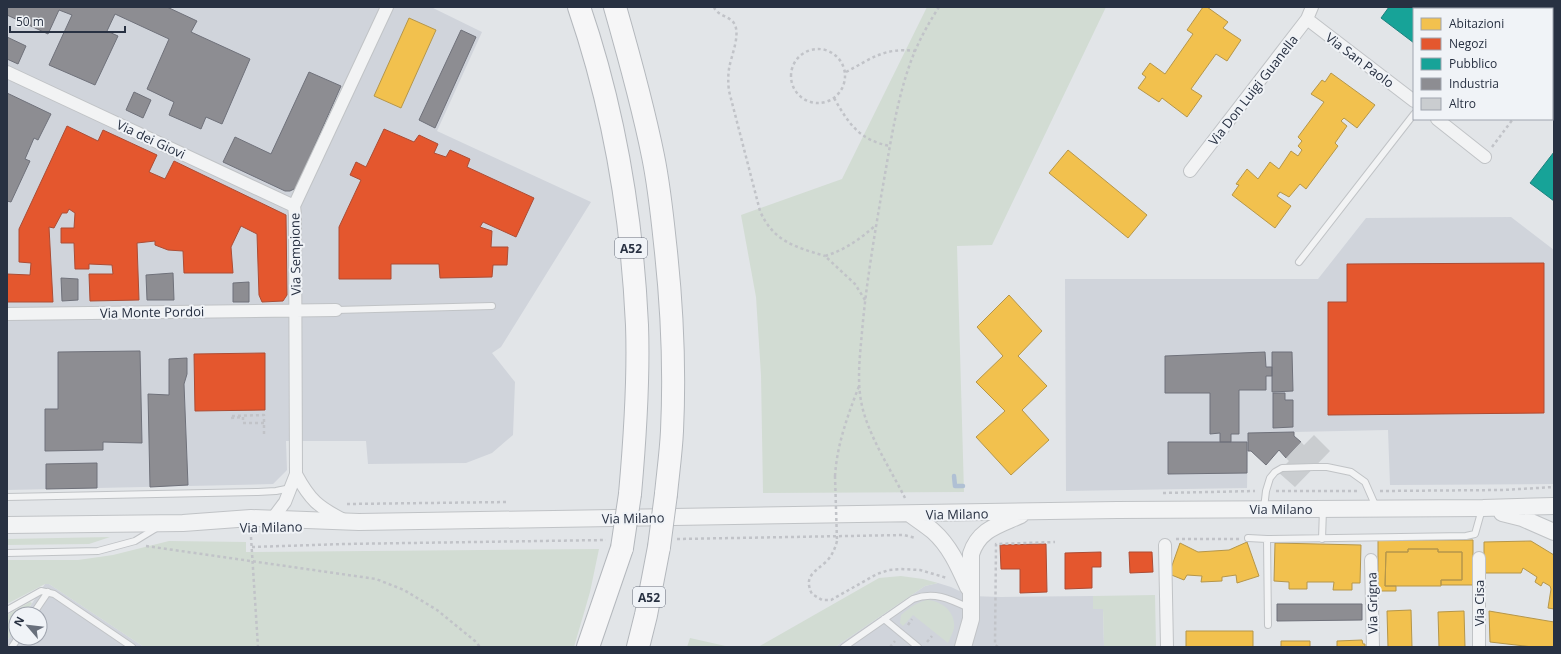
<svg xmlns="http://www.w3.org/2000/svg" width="1561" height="654" viewBox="0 0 1561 654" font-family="'Open Sans',sans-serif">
<rect width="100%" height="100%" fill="#e2e5e8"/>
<path fill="#d0d4db" d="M7,7H431L482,32L437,131L591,202L501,347L492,353L515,382L513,435L492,453L466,463L368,464L366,441H286L287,470L273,484L7,490Z
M1511,217L1554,250V484L1390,485L1388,430L1248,433L1247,488L1066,491L1065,279H1318L1366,218Z
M938,583L951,587L970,596L1001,597L1093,596V609H1103L1104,647H835L925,586Z
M45,584H49L144,647H7V641L16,627V638H40V614H25Z"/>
<path fill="#d2dcd3" d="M927,7H1106L992,245L957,246L964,492L763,493L761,375L756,297L741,215L842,179Z
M110,537L89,544L7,545V539Z
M169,541L246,542V552L599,549L590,592L574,647H144L49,584H45L7,604V560H78L113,555Z
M901,576L923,579L938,583L925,586L835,647H758L879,578Z
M1155,595L1156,647H1104L1103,609H1093V596Z
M926,600C940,600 956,611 954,628C953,633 950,638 948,643L913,615L903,626L900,623L901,615C909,608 916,603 926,600Z
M30,602L32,603L25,614H16V627L7,641V615Z
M690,638L730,647H687Z"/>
<path fill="#f2c14e" stroke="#b5964a" d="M1203,7H1207L1228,22L1223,28L1241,40L1227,61L1216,54L1191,89L1202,96L1187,117L1162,98L1159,102L1138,88L1146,77L1142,74L1150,63L1165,74L1193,34L1187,30Z
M409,18L436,30L401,108L374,96Z
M1331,73L1375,105L1357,128L1344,118L1341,121L1347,126L1335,143L1338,146L1306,189L1300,184L1289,197L1280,192L1277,196L1291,206L1275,228L1232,195L1239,185L1236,184L1247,169L1258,179L1270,162L1279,169L1291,151L1298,156L1302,150L1298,146L1302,141L1298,137L1324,102L1311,94L1322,80L1325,82Z
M1068,150L1147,215L1128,238L1049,173Z
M1009,295L1042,331L1018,356L1047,386L1022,410L1049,440L1011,475L976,437L1005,411L976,382L1003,356L977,327Z
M1378,540H1473V585H1441V580H1462V552H1438V549H1408V552H1386L1385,586H1396V591H1378Z
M1531,541L1554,555V609L1548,608L1551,589L1550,586L1543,582L1541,586L1535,582L1537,577L1523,568L1521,573H1484V542Z
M1247,542L1259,576L1237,583L1236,575L1222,577V581L1201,582L1202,576L1187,575L1184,580L1169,574L1180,543L1198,552L1229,550Z
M1275,543L1361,545L1360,583H1352V590H1333L1334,582H1307V589H1289V582L1274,581Z
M1408,549H1438V552H1462V580H1441V586H1385L1386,552H1408Z
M1411,610L1412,647H1388L1387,611Z
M1464,611L1465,647H1439L1438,612Z
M1489,611L1554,622V647H1533L1490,642Z
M1186,631H1253V647H1186Z
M1362,640L1363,644H1365V647H1337V641Z
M1281,641H1310V647H1281Z"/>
<path fill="#e4572e" stroke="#ac4c34" d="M67,126L98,141L103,130L157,155L149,172L165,179L174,161L286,215L287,295L283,301L262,302L259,295L257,234L241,226L231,247L233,273H184L183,251L168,250L155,245V241L137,243L139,300L90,301L89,274H113L112,265L89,264V269H75L74,243H61V228H74L75,213L69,209L67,213H62L54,228L49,227L53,302H7V274L30,275L31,263L19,262V229Z
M384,129L414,142L419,135L438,144L434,153L446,157L450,150L470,159L467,167L534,198L516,237L483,222L480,227L492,231L491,247H508L507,265H493L492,277L440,278L439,264H391V279H339V227L361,180L350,175L356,162L366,167Z
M1544,263V413L1328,415V302H1347V264Z
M265,353V410L195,411L194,354Z
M1046,544L1047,592L1020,593V569H1001L1000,545Z
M1101,552V567H1092V588L1065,589V553Z
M1129,552H1152L1153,572L1130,573Z"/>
<path fill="#17a398" stroke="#1c817e" d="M1389,7H1420L1423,9H1414V43L1381,18Z
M1554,152V201L1530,183Z"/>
<path fill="#8d8d92" stroke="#6f717a" d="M7,7H167L197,21L191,32L250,59L222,124L206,117L201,129L169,115L174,102L147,89L169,39L115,14L107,31L118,36L95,85L49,65L72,15L59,10L48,34L7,15Z
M461,30L476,37L435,128L419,120Z
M7,37L26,46L18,64L7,59Z
M309,72L341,86L296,188L290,191H285L223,162L235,137L271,154Z
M134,92L151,100L143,118L126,110Z
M7,93L51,114L38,140L34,138L25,159L30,161L11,202L7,201Z
M173,273L174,300H147L146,275Z
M61,278L78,279V300L62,301Z
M249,282V302H233V283Z
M140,351L142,443L103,442V450L45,451V409H58V352Z
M1265,352L1266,367H1272V376H1266V390H1239V434H1231V442H1220V433L1210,434V393H1165V356Z
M1272,352H1292L1293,391L1272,392Z
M187,358V374L184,384L188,485L150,487L148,394L169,395V359Z
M1273,393H1285V400H1293V427L1273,428Z
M1294,432V436L1301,442L1286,458L1279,450L1266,465L1251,451H1248V433Z
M1168,442H1247V473L1168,474Z
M97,463V488L46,489V464Z
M1277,604H1362V620L1277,621Z"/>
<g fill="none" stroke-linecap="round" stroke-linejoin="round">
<path stroke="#b0c0d4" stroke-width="4.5" d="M954,476L955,486H963"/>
</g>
<path fill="#cacdd0" d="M1314,435L1330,451L1295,487L1278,472L1289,461L1286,458L1301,442L1304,445Z"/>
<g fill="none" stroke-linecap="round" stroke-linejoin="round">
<g stroke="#c0c3c6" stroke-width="8">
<path id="service" d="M1299,262L1414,114
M336,310L492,306
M7,497L258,492L276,491L291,488
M1264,508L1266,491L1270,478L1275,472L1282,468L1314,467H1327L1351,472L1365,482L1376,507
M1248,538L1267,539
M1322,539L1323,509
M7,553L98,551L135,541L158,527
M7,610L41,591L54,594L132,647
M33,614L48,592
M884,619L918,647
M1268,625L1267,539L1466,536L1475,534L1482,509
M12,647L18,638
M844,647L913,599C934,591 950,599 969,608"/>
</g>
<g stroke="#c0c3c6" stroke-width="14">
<path id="minor" d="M1307,19L1414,101
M1552,67L1554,64
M7,72L294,206
M1437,119L1485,157
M1190,171L1307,19L1312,7
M7,314L336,310
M296,474C310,500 318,507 344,520
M273,518L285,502L296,474L295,215L294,206L387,7
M1165,545L1167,647
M1479,558V647
M1371,560L1373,647"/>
</g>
<g stroke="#c0c3c6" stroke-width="18">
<path id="tertiary" d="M1502,513L1522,518L1554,532
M910,514C918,520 926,525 933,531C950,546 959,567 968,587
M7,525L183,523L251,518L359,522L1117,510L1483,508L1554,506
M963,647L971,619V554C979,529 999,525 1021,515"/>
</g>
<g stroke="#b4b8bd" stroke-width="24">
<path id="motorway" d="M579,7C614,109 632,217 637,325C639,381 635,438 630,494
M615,7C629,56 643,106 653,156C659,185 662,214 665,243C672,305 675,368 672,431C671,452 668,473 666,494
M588,647L622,548
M638,647L646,615L659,547"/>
</g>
<path stroke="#c1c3c8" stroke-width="2.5" stroke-dasharray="3 3" stroke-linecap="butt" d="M714,7C717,16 731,16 735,25C740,37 731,56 729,69C728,76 728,83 729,91L760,211C773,241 795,247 825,256
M791 76a27 27 0 1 1 54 0a27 27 0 1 1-54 0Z
M846,72C871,59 884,47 915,51
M834,98C849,124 859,140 890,146
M1492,147L1513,119
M865,300L855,284L825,256C845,250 860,239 876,225
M264,423H243V417L231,418V416L264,415V434
M835,476C837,444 848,415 859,386
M1276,491H1357
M1380,491L1503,490L1554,487
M1163,493L1255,491
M905,498C890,468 867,434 861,401C857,378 860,355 862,332C866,285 874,238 882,191C890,147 896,102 911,61C918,42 928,24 939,7
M347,504L508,502
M251,537L258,647
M677,539L904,535L916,538
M1176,539H1239
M837,541C835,549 832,555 827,561C815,572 803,576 812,594L822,600H831L877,574L889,570L901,569L920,570L947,578
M146,546L376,579L404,590L437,610L475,641L480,647
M252,547L344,544L606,540
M908,625L912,619
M927,642L932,636
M890,647L895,641
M998,647L995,645L996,544L1055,542"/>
<use href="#service" stroke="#f2f3f4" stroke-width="6"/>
<use href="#minor" stroke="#f2f3f4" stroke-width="12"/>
<use href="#tertiary" stroke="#f2f3f4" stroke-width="16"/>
<use href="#motorway" stroke="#f6f6f7" stroke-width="22"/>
<g stroke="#b4b8bd" stroke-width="24" stroke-linecap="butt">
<path id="motorway-bridge" d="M659,547L666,494
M622,548L630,494"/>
</g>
<path stroke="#c1c3c8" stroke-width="2.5" stroke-dasharray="3 3" stroke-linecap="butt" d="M835,476L837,541"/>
<use href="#motorway-bridge" stroke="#f6f6f7" stroke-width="22"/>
</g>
<g text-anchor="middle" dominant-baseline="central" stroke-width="4" stroke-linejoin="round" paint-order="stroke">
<g fill="#f0f3f7" stroke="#646b78" stroke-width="1">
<rect x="615" y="238" width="32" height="20" rx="3"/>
<rect x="633" y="587" width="32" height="20" rx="3"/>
</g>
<g font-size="12" font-weight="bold" fill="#283142">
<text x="631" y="248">A52</text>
<text x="649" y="597">A52</text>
</g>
<g font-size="13" fill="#283142" stroke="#f0f3f7">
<text transform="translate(1360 60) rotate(37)">Via San Paolo</text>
<text transform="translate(1253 90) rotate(-52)">Via Don Luigi Guanella</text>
<text transform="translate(151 139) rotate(25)">Via dei Giovi</text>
<text transform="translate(295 254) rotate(-91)">Via Sempione</text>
<text transform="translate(152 312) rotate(-1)">Via Monte Pordoi</text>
<text x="1281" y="509">Via Milano</text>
<text transform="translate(957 514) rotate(-1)">Via Milano</text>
<text transform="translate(633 518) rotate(-1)">Via Milano</text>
<text transform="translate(271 527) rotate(-1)">Via Milano</text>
<text transform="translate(1372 603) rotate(-91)">Via Grigna</text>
<text transform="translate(1479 603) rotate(-90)">Via Cisa</text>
</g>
</g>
<rect width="1561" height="654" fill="none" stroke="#283142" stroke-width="16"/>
<rect x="1413" y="8" width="140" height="112" fill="#f0f3f7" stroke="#a0a5af"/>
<rect x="1421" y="18" width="20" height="12" fill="#f2c14e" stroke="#a0a5af"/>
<text x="1449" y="28" font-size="12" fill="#283142">Abitazioni</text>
<rect x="1421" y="38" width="20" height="12" fill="#e4572e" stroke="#a0a5af"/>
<text x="1449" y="48" font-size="12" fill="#283142">Negozi</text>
<rect x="1421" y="58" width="20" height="12" fill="#17a398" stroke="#a0a5af"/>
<text x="1449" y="68" font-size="12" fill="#283142">Pubblico</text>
<rect x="1421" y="78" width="20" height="12" fill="#8d8d92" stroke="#a0a5af"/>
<text x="1449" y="88" font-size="12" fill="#283142">Industria</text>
<rect x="1421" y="98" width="20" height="12" fill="#cacdd0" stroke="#a0a5af"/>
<text x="1449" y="108" font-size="12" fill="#283142">Altro</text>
<g transform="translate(28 626) rotate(298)"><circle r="19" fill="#f0f3f7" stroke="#a0a5af"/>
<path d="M0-3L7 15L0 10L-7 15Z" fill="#69707c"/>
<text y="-6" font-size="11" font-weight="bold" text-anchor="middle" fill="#283142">N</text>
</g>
<path d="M10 26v6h115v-6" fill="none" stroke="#283142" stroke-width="2"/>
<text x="16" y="26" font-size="12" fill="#283142" stroke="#f0f3f7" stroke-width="3" paint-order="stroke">50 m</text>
</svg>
